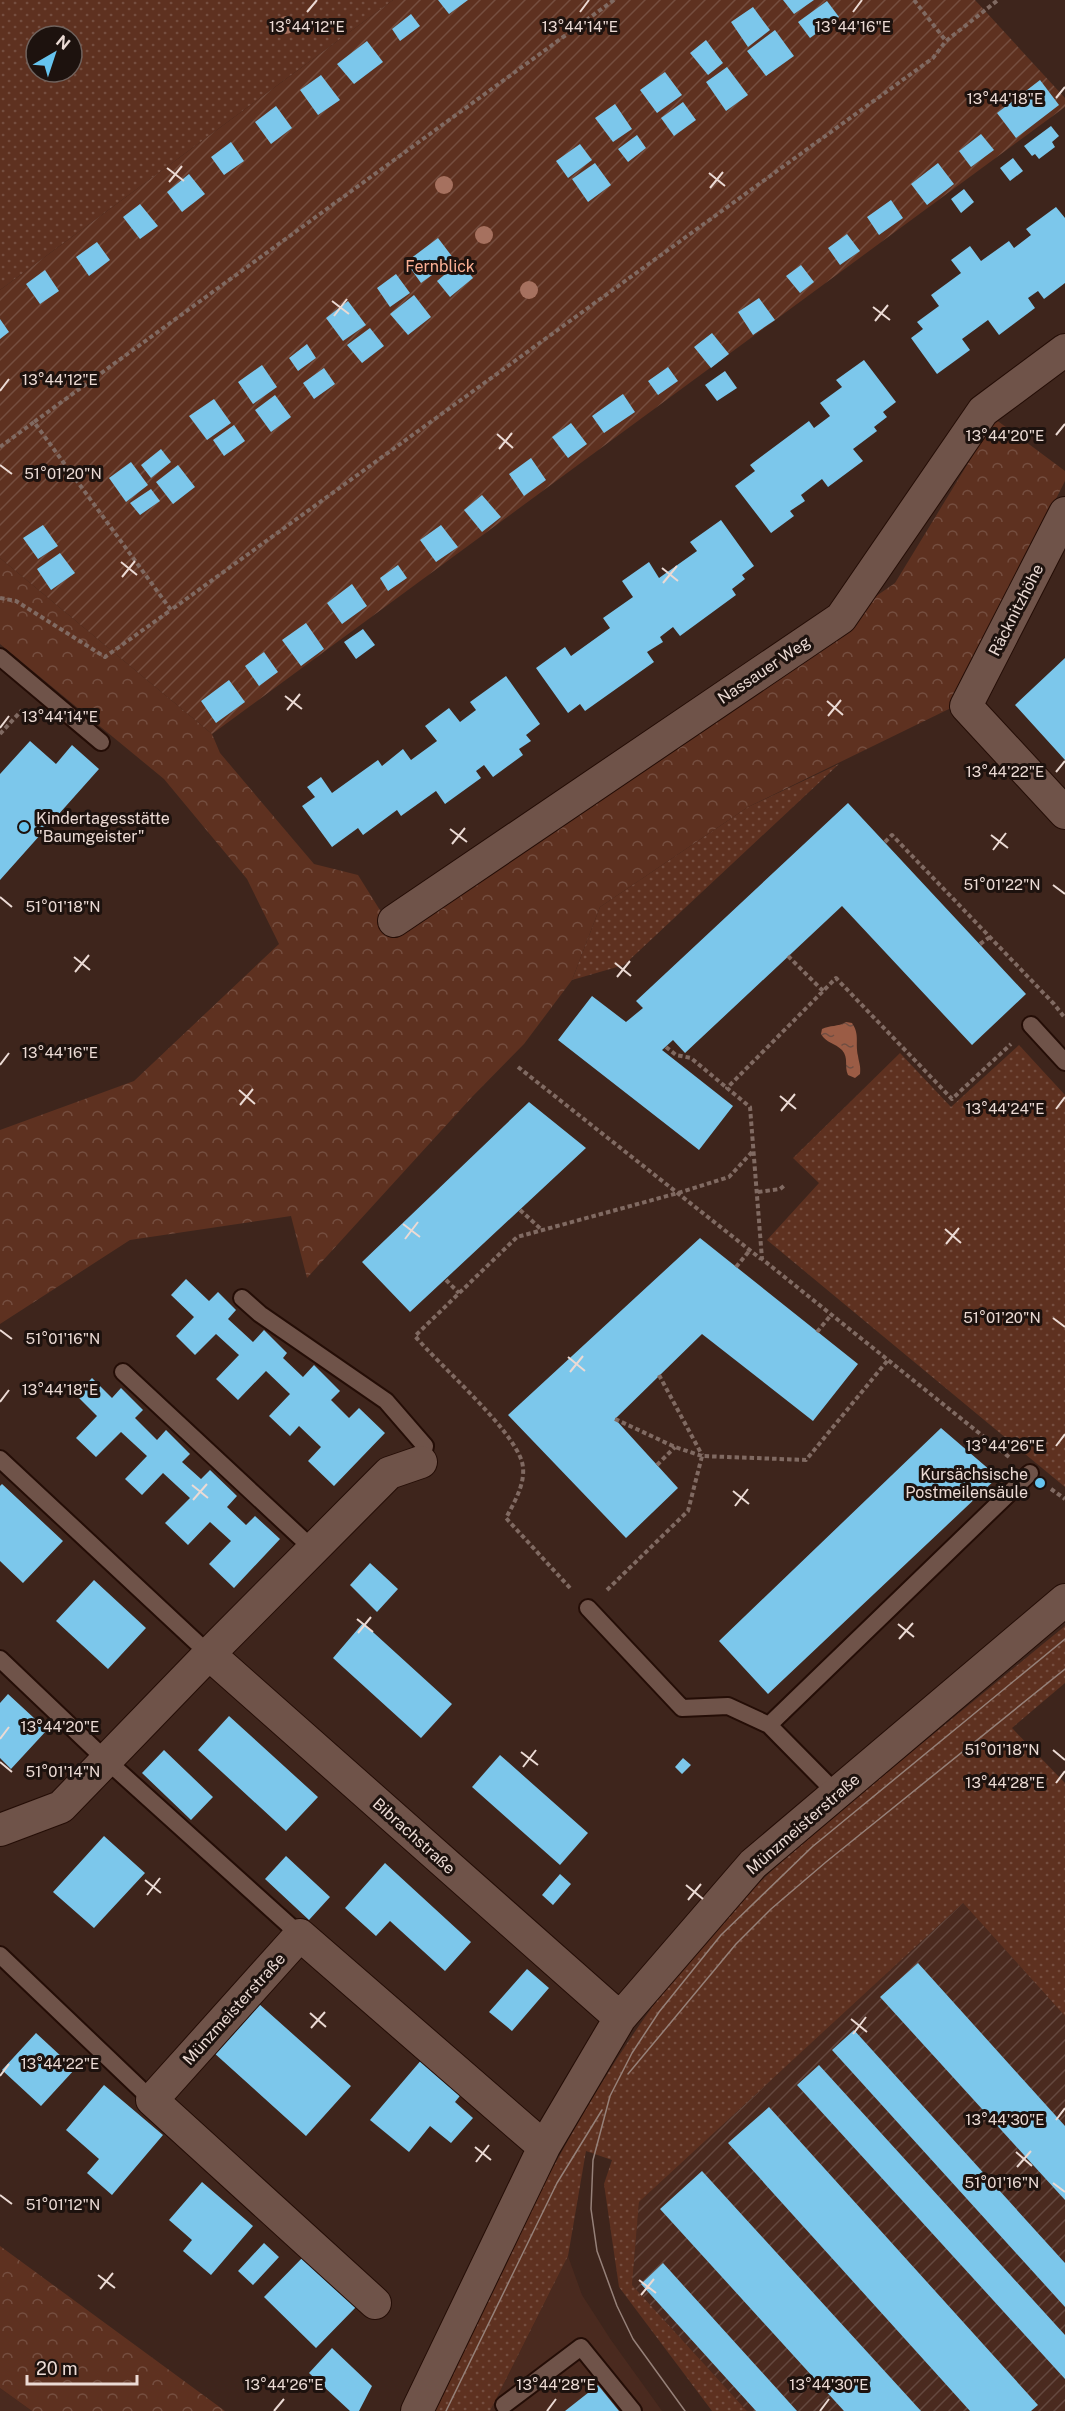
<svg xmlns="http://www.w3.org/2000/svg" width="1065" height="2411" viewBox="0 0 1065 2411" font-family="'Public Sans',sans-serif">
<defs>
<pattern id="industrial-furrows" width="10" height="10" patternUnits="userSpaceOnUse" patternTransform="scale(1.5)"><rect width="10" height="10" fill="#4a2a1f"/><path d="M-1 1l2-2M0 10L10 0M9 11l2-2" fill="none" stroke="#64483f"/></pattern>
<pattern id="grass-dots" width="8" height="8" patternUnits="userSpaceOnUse" patternTransform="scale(1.5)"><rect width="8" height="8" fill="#5e3120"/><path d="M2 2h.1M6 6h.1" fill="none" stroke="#754e40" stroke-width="1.8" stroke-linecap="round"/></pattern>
<pattern id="forest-crowns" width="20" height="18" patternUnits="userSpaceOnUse" patternTransform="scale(1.5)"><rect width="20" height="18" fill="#5e3120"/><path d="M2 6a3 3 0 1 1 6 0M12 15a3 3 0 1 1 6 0" fill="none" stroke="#754e40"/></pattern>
<pattern id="garden-furrows" width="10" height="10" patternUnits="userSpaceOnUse" patternTransform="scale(1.5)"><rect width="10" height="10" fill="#5e3120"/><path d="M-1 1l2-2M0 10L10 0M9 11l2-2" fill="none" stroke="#754e40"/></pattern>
<pattern id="water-ripples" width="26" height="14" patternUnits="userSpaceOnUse" patternTransform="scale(1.5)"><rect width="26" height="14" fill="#9b5c45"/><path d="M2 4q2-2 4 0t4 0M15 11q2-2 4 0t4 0" fill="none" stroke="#704e42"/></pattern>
</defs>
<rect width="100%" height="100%" fill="#3e251c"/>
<path fill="#4a2a1f" d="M568,2256L582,2295L611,2340L662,2411H490Z
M0,2388L32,2411H0Z"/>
<path fill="url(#industrial-furrows)" d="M963,1903L1065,2016V2411H747L632,2285L639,2202Z"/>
<path fill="url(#grass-dots)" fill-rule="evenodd" d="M0,0H393L0,290ZM36,36H72V72H36Z
M839,764L624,965L572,980L600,907L748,807Z
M1019,1045L1065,1095V1487L767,1240L819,1183L793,1158L900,1053L951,1107Z
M1065,1626V1683L1012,1728L1065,1783V2016L963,1903L639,2202L632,2285L747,2411H712L619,2287L604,2184L612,2160L586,2151L568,2256L490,2411H432C518,2236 592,2063 725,1917C774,1865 831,1818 886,1773C946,1724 1005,1675 1065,1626Z"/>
<path fill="url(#forest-crowns)" d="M995,419L1065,471V481L951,708L748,807L600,907L572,980L524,1044L471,1098L307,1278L291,1216L130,1240L0,1324V1130L134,1081L279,944L247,879L164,779L0,644V558L212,734L220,753L314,864L358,875L393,931L895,583Z
M0,2246L225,2411H32L0,2388Z"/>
<path fill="url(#garden-furrows)" d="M393,0H975L1065,98V107L212,734L0,558V290Z"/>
<path fill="url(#water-ripples)" d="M846,1022L852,1023C860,1035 855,1042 858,1056C859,1063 861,1066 860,1074L855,1078L848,1075C844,1066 849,1058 842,1050C835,1043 826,1043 821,1034L822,1029C830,1025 838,1027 846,1022Z"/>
<path fill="#7cc7eb" d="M438,0H468L449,14Z
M783,0H814L794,14Z
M827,1L839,17L810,38L798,22Z
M753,7L770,30L748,47L731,22Z
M411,14L420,26L400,41L392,29Z
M775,30L794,56L766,76L747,51Z
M706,40L723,63L708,75L690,53Z
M367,41L383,62L354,84L337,64Z
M727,67L748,95L726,111L706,82Z
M665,72L682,95L657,113L640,90Z
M321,75L340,100L318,115L300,90Z
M1040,80L1059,105L1016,138L997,113Z
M683,102L696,120L674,136L661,118Z
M615,104L632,129L613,142L595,118Z
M276,106L292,128L271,144L255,122Z
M1051,126L1059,136L1052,142L1055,147L1039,159L1035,154L1032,156L1024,146Z
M981,134L994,150L971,167L959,151Z
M637,135L646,148L628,162L618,149Z
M231,142L244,161L224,175L211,157Z
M580,144L592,160L568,178L556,161Z
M1013,158L1023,171L1010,181L1000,168Z
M595,163L611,185L588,202L572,179Z
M938,163L954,184L927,205L911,184Z
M189,174L205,194L182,212L167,192Z
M964,189L974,202L961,213L951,199Z
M891,200L903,218L879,235L867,217Z
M140,204L158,226L140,239L123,217Z
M1056,207L1065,218V283L1044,299L1038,291L1028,298L1035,308L999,335L988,320L962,339L970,350L937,374L911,338L923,329L917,322L939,306L931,295L961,273L951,260L970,246L981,261L1009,241L1014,248L1031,235L1026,229Z
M847,234L860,251L840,265L828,248Z
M438,238L454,259L421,283L406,262Z
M97,242L110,260L89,276L76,257Z
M460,262L473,278L450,297L437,281Z
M801,265L814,282L800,293L786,276Z
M45,270L59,291L40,304L26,284Z
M396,274L410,293L390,307L377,288Z
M414,295L431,317L408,335L390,314Z
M759,298L775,320L753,335L738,312Z
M348,301L366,325L343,341L326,318Z
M0,319L9,332L0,339Z
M370,328L384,346L362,363L347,345Z
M712,333L729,354L711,368L694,347Z
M307,344L316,358L298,371L289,358Z
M864,360L896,402L883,412L887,417L874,427L877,431L853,449L863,461L828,487L822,479L801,495L805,501L790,511L794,516L771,533L735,486L755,471L750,465L809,421L814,428L830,416L820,403L842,387L836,380Z
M262,365L277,387L253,404L238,382Z
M668,367L678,381L658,395L648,381Z
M324,368L335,384L314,399L303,383Z
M725,371L737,388L717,401L705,385Z
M623,394L635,412L604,433L592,416Z
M275,395L291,417L271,432L255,410Z
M214,399L231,423L207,440L189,416Z
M571,423L587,444L568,458L552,437Z
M234,425L245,441L224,456L213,440Z
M161,449L171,462L151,478L141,465Z
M531,458L546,480L524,496L509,474Z
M131,462L148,485L126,502L109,478Z
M178,465L195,487L173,504L156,482Z
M151,489L160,501L140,515L130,503Z
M482,495L501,517L482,532L464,510Z
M721,520L754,566L742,575L745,579L732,589L736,595L680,636L673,627L660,637L663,642L647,652L654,662L585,711L580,704L568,713L536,668L565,647L571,656L610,628L603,618L633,597L622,581L649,562L659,578L697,551L690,542Z
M43,525L58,546L38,559L23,538Z
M441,525L458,547L436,562L420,540Z
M60,553L75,573L51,590L37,569Z
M398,565L407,578L388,591L380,578Z
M352,584L367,606L342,624L327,603Z
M306,623L324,649L301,666L282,640Z
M363,629L375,645L356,659L344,642Z
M264,652L278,672L259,686L245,666Z
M1065,658V760L1015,705Z
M506,676L540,724L526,735L531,741L519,749L523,755L493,777L484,765L476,771L481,778L445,804L436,791L401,816L397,810L363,835L358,828L332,847L302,806L315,797L307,787L321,777L332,793L378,760L382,766L403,749L411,760L437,741L425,726L449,708L460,722L476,710L470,702Z
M229,680L245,702L216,723L201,701Z
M30,741L56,764L72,745L99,769L0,880V774Z
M848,803L1026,994L972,1045L842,906L685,1053L673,1040L662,1050L733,1106L699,1150L558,1040L592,996L626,1022L643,1008L636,1001Z
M529,1102L586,1148L410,1312L362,1262Z
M700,1238L858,1364L813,1421L702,1334L615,1419L678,1488L626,1538L508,1415Z
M186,1279L209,1301L218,1292L236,1310L228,1319L253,1342L264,1330L287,1353L283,1358L303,1377L314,1365L340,1391L331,1400L349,1418L359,1408L385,1433L334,1486L308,1461L321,1447L299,1426L290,1436L269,1416L290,1394L266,1371L238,1400L216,1379L239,1355L216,1334L195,1355L176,1336L194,1317L171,1295Z
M92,1378L112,1398L121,1388L143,1410L135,1418L157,1440L166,1430L190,1454L182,1462L201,1479L210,1470L237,1496L227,1507L246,1525L255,1516L280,1539L234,1588L209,1564L231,1541L210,1522L188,1545L165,1523L190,1498L163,1473L142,1495L125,1479L147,1456L121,1432L96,1457L76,1438L97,1416L76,1395Z
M941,1428L998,1477L768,1694L719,1641Z
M2,1484L63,1541L23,1583L0,1561V1486Z
M370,1563L398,1589L377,1612L350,1585Z
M94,1580L146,1628L108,1669L56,1621Z
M363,1623L452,1704L421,1738L333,1658Z
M8,1694L47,1730L11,1769L0,1758V1703Z
M229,1716L318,1797L286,1831L198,1750Z
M164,1750L213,1797L191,1820L142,1773Z
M500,1755L588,1833L560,1865L472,1787Z
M683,1758L691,1765L682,1774L675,1767Z
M104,1836L145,1873L94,1928L53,1892Z
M286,1856L330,1897L309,1920L265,1879Z
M385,1863L471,1942L445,1971L390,1921L376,1936L345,1908Z
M560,1874L571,1884L553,1905L542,1895Z
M918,1963L1065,2126V2200L880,1997Z
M527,1969L549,1988L512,2031L489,2012Z
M258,2003L351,2086L306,2136L213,2052Z
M854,2030L1065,2263V2307L832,2050Z
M36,2033L75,2069L41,2106L2,2070Z
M423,2058L463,2092L455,2102L473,2118L451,2143L430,2126L409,2152L370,2120Z
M819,2065L1065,2335V2379L797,2085Z
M104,2085L163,2135L112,2195L87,2173L99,2159L66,2130Z
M769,2107L1038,2405L1031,2411H970L728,2143Z
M702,2171L921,2411H844L660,2209Z
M202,2182L253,2226L211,2275L183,2251L192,2240L169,2220Z
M264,2243L279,2257L253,2285L238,2271Z
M304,2256L356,2307L316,2348L264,2297Z
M663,2263L797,2411H756L641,2284Z
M332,2348L372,2386L359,2411H350L309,2373Z
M598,2385L619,2411H565Z"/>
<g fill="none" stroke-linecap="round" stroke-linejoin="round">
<g stroke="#240d06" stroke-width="20">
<path id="lane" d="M0,657L101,742
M1031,1025L1065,1062
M242,1298L260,1314L386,1401L425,1446L421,1462
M123,1372L314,1550
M0,1459L209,1654
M588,1608L682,1708L728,1706L769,1725L836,1793
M0,1659L105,1759L300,1935
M769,1725L1030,1473
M0,1955L152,2100
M504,2405L581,2347L633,2411"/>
</g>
<g stroke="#240d06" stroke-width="34">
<path id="street" d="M1065,513L966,706L1065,813
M394,921L841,618L983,411L1065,350
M209,1654L389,1473L421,1462
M0,1830L61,1807L209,1654L620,2018
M375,2303L152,2100L300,1935L544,2147
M417,2411L544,2147L620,2018L753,1864L1065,1600"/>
</g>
<path stroke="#806a62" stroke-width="4" stroke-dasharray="4.5 3" stroke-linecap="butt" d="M614,0L34,422L171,610L933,58L946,41L998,0
M914,0L946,41
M0,447L34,422
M0,598L16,601L105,657L171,610
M0,734L22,710
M885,842L892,835L1054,1004L1065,1018
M980,944L990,937
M788,956L823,991
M666,1047L676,1055L691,1058L727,1088
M518,1067L761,1259
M758,1192L780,1189L785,1185
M520,1210L542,1230
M736,1267L750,1250
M446,1280L459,1293
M817,1332L831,1315
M659,1375L702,1455
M615,1419L675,1447L702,1456
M1009,1457L762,1259L750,1107L727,1088L836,978L952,1099L1011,1044
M657,1465L675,1447
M1051,1489L1065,1499
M570,1588L506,1518C515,1501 527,1481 522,1462C512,1428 440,1366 415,1336L517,1237L678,1193L729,1177L754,1150
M607,1590L688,1511L702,1456L806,1460L888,1360"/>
<use href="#lane" stroke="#6f5349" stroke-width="16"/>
<use href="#street" stroke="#6f5349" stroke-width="32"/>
<path stroke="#968179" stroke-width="1.5" d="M628,2074L736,1944L771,1909L826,1862L1065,1669
M446,2411L557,2183L602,2110
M685,2411L633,2339L617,2306L597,2251L591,2209L593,2160L610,2096L632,2053L659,2012L721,1935L812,1847L1065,1639"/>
</g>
<g fill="#a6715f">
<circle cx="286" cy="25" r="9"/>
<circle cx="444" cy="185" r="9"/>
<circle cx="484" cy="235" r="9"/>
<circle cx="529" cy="290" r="9"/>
</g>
<path fill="none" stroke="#ebdad4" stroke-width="2" d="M307,12L317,0M580,12L589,0M853,12L862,0M1056,98L1065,87M167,168L184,181M709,173L725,186M169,182L182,166M710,188L723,172M332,301L349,314M873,307L890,320M334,316L347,299M875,321L888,305M0,391L9,379M497,434L513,448M1056,435L1065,424M499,449L512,433M0,465L12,474M121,562L137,575M662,568L678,581M122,577L135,561M663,583L677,566M285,696L302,709M827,701L843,715M287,710L300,694M828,716L841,700M0,728L9,716M1056,772L1065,761M450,829L467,842M991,835L1008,848M452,844L465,828M993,850L1006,833M1053,885L1065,894M0,897L12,907M74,957L90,970M615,963L631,976M75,972L89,955M617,977L630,961M0,1065L9,1053M239,1090L255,1104M780,1096L796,1109M240,1105L253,1089M1056,1109L1065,1097M781,1111L795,1094M403,1224L420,1237M945,1229L961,1243M405,1239L418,1222M946,1244L959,1228M1053,1318L1065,1327M0,1330L12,1339M568,1357L585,1371M570,1372L583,1356M0,1402L9,1390M1056,1446L1065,1434M192,1485L208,1498M733,1491L749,1504M193,1500L207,1484M735,1506L748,1489M357,1619L373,1632M898,1624L914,1637M358,1633L371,1617M899,1639L913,1623M0,1739L9,1727M1053,1750L1065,1760M521,1752L538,1765M0,1762L12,1772M523,1767L536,1750M1056,1783L1065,1771M145,1880L161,1893M686,1885L703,1899M147,1895L160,1878M688,1900L701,1884M310,2013L326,2027M851,2019L867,2032M311,2028L325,2012M853,2034L866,2017M0,2076L9,2064M1056,2120L1065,2108M475,2147L491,2160M1016,2152L1032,2166M476,2162L489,2145M1017,2167L1031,2151M1053,2183L1065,2192M0,2195L12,2204M98,2275L115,2288M639,2280L656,2293M100,2289L113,2273M641,2295L654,2279M274,2411L284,2399M547,2411L556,2399M820,2411L829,2399"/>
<g fill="#66c4ef" stroke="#1d120e" stroke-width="2">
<circle cx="24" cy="827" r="6"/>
<circle cx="1040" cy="1483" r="6"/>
</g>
<g text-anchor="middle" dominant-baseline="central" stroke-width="6" stroke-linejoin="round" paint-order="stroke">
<g font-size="16" fill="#fbb095" stroke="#1d120e">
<text x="440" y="266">Fernblick</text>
</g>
<g font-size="16" fill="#ebdad4" stroke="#1d120e">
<text transform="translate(1016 610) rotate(-63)">Räcknitzhöhe</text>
<text transform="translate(764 670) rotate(-34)">Nassauer Weg</text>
<text transform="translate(803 1824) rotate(-41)">Münzmeisterstraße</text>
<text transform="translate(414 1836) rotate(42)">Bibrachstraße</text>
<text transform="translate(234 2009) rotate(-48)">Münzmeisterstraße</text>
</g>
<g font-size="16" fill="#ebdad4" stroke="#1d120e" text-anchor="start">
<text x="36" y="818">Kindertagesstätte<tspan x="36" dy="18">"Baumgeister"</tspan></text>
<text x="1028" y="1474" text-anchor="end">Kursächsische<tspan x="1028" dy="18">Postmeilensäule</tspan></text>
</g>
</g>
<g font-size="15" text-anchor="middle" fill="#ebdad4" stroke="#1d120e" stroke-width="6" stroke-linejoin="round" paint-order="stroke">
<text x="307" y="32">13°44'12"E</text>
<text x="580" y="32">13°44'14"E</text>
<text x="853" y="32">13°44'16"E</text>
<text x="1005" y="104">13°44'18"E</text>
<text x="60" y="385">13°44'12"E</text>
<text x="1005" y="441">13°44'20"E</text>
<text x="63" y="479">51°01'20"N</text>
<text x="60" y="722">13°44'14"E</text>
<text x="1005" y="777">13°44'22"E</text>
<text x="1002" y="890">51°01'22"N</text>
<text x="63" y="912">51°01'18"N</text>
<text x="60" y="1058">13°44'16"E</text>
<text x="1005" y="1114">13°44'24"E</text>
<text x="1002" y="1323">51°01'20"N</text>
<text x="63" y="1344">51°01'16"N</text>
<text x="60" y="1395">13°44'18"E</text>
<text x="1005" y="1451">13°44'26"E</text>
<text x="60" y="1732">13°44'20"E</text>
<text x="1002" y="1755">51°01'18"N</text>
<text x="63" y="1777">51°01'14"N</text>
<text x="1005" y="1788">13°44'28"E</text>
<text x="60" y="2069">13°44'22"E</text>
<text x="1005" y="2125">13°44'30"E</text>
<text x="1002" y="2188">51°01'16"N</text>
<text x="63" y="2210">51°01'12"N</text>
<text x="284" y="2390">13°44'26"E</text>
<text x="556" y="2390">13°44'28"E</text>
<text x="829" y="2390">13°44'30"E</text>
</g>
<g transform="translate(54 54) rotate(39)"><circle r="28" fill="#1d120e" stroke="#6f625d" stroke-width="1.5"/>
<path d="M0-4.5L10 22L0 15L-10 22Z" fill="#66c4ef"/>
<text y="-9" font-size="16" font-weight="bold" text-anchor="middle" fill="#ebdad4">N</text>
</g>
<path d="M27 2375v9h110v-9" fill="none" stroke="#ebdad4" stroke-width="3"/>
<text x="36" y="2375" font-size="18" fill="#ebdad4" stroke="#1d120e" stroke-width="4.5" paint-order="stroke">20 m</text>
</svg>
